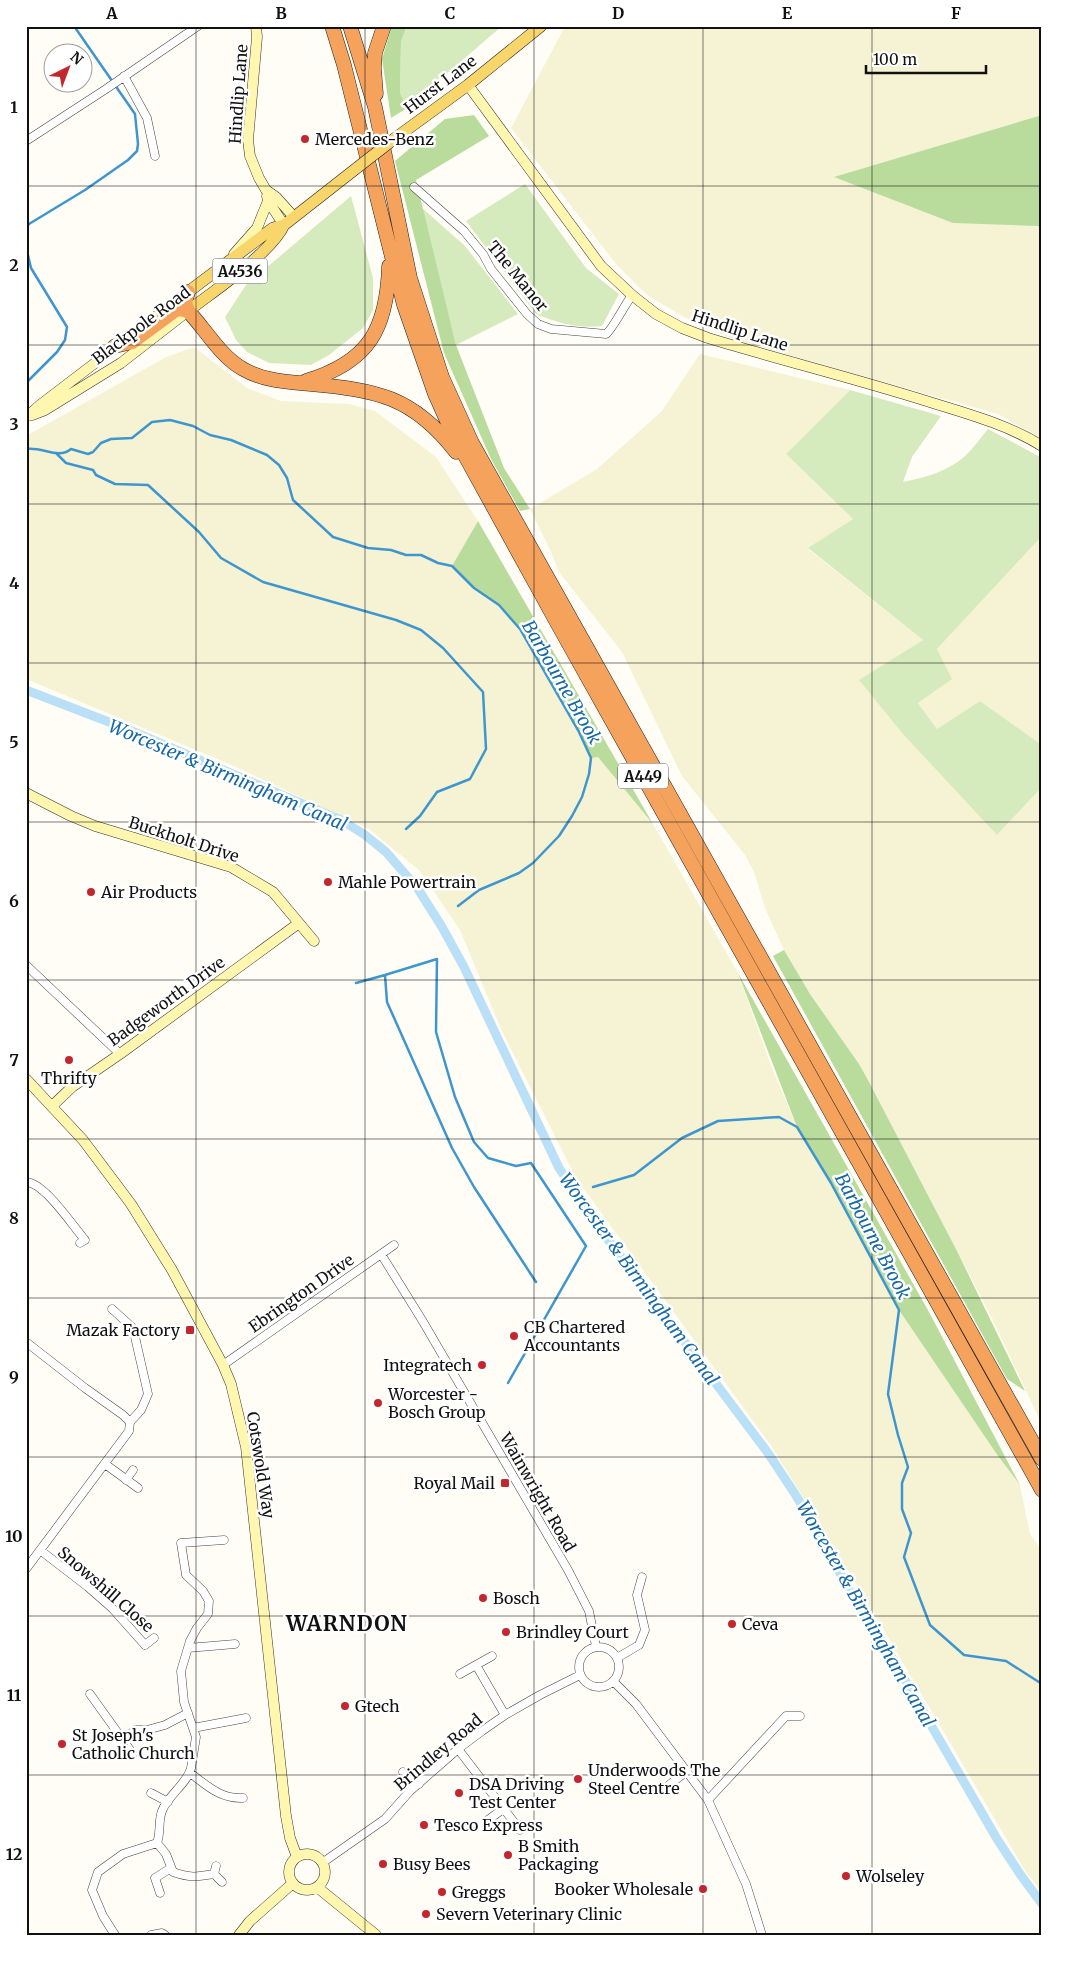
<svg xmlns="http://www.w3.org/2000/svg" width="1068" height="1961" viewBox="0 0 1068 1961" font-family="Merriweather,serif">
<rect width="100%" height="100%" fill="#fffdf5"/>
<path fill="#f6f3d4" d="M567,26H1042V115L835,178L1042,228V440L998,414L737,341L684,317L647,295L616,264L511,128L562,32Z
M194,347L247,388L281,401L349,404L375,411L436,457L478,521L452,566L474,588L499,605L520,629L579,732L590,758L598,756L653,824L738,973L771,1066L797,1127L831,1183L899,1310L998,1456L1020,1485L1030,1534L1042,1551V1893L1026,1872L862,1593L772,1447L576,1178L501,1029L460,930L420,871L369,829L227,763L26,679V436L166,357Z
M700,354L850,390L786,454L853,519L808,549L923,640L860,680L997,835L1042,787V1425L992,1318L868,1080L859,1064L810,994L784,950L765,908L754,872L745,855L682,776L622,652L559,572L551,552L530,509L597,469L662,411Z
M1042,536V745L980,701L937,729L918,703L951,679L937,649Z"/>
<path fill="#d5ebbd" d="M407,26H502L407,108L400,93L401,41Z
M525,184L586,268L619,294L602,326C579,329 557,323 536,314L466,221Z
M351,196L373,278V310L363,328L329,355L311,365L269,363L247,352L236,340L225,317L246,285Z
M421,207L465,246L518,314L456,345Z
M850,390L941,416L912,457L903,482C924,478 949,471 965,456C974,448 981,437 988,429L1042,458V536L937,649L952,679L918,703L937,729L980,701L1042,745V787L997,835L903,734L859,680L923,640L808,548L853,519L786,454Z"/>
<path fill="#b9dc9c" d="M392,26H407L401,41L400,93L407,108L391,118L382,59Z
M474,115L489,136L416,180L456,345L504,468L530,509L520,511L491,459L444,353L395,161L445,119Z
M1042,115V228L1037,226L953,223L834,177Z
M478,521L653,824L598,757L591,758L579,732L520,629L499,605L474,588L452,566Z
M784,950L810,994L859,1064L868,1080L957,1251L1025,1391L1007,1379L773,956Z
M738,973L929,1312L1020,1485L998,1456L899,1310L831,1183L797,1127Z"/>
<g fill="none" stroke-linecap="round" stroke-linejoin="round">
<path stroke="#3f96cf" stroke-width="2.5" d="M26,228L29,224L85,190L128,160L137,151L138,144L135,114L74,26
M26,247L31,268L67,327L65,340L57,352L26,383
M26,449C42,446 58,460 71,449L88,454L93,452L101,443L111,439L132,438L152,422L170,420L193,426L210,435L231,440L267,455L279,465L287,478L293,500L333,537L368,548L391,550L406,555H421L438,563L452,566L474,588L499,605L520,629L579,732L591,758L589,774L582,797L572,816L559,836L533,863L519,873L479,890L458,906
M57,454L66,463L93,470L96,475L115,484L148,485L199,532L221,558L263,582L396,620L421,630L443,648L483,692L486,749L470,779L437,792L420,816L406,829
M356,983L385,975
M593,1187L634,1175L682,1138L718,1121L779,1117L797,1127L831,1183L899,1310L888,1394L898,1435L908,1467L902,1483V1509L911,1533L904,1557L930,1625L964,1655L1006,1661L1042,1684
M508,1383L586,1246L531,1163L516,1166L488,1158L474,1142L455,1097L436,1032L437,959L385,975L387,1002L452,1148L474,1187L536,1282"/>
<path stroke="#b9e0f7" stroke-width="9" d="M26,690L127,729L343,821L365,835L386,852L418,889L442,927L464,967L559,1168L597,1225L768,1453L795,1494L821,1538L859,1608L884,1644L997,1839L1020,1874L1042,1904"/>
<g stroke="#444" stroke-width="9">
<path id="street" d="M124,76L147,118L155,156
M26,141L106,89L198,26
M414,187L464,231L483,254L491,269L527,314L538,324L551,329L606,334C612,330 626,303 632,295
M26,965L120,1054
M26,1182C45,1183 72,1225 85,1240L80,1243
M381,1254L422,1320L568,1570L589,1611L596,1646
M112,1309L133,1328L148,1394L141,1410L130,1422
M26,1342L85,1388L123,1415L130,1422
M223,1365L394,1245
M105,1464L138,1488
M126,1480L133,1470
M40,1550L88,1587L112,1608L145,1645L154,1638
M26,1569L129,1431L130,1422
M579 1667a20 20 0 1 1 40 0a20 20 0 1 1-40 0Z
M188,1648L235,1644
M617,1658L639,1645L645,1630L637,1595L642,1577
M476,1665L505,1715
M460,1674L492,1656
M613,1681L636,1704L708,1800L746,1884L762,1935
M90,1694L123,1740L135,1730H147L165,1725L188,1713
M193,1728L246,1718
M123,1740L133,1754
M458,1749L520,1830
M403,1772L419,1784
M190,1773C208,1786 220,1799 243,1798
M669,1785L687,1771
M151,1793L168,1802
M708,1800L786,1716H800
M488,1820L503,1809
M157,1843L166,1854L173,1872C190,1878 196,1877 214,1874L216,1866
M322,1863L385,1819L410,1791L458,1749L482,1731L505,1715L540,1695L580,1675
M214,1874L222,1882
M160,1893L155,1878L171,1868
M115,1935L103,1916L92,1890L98,1872L123,1854L157,1843C161,1833 158,1821 162,1811C168,1795 187,1784 191,1768L196,1737L184,1702L181,1671L190,1641L197,1628L208,1614L209,1601L203,1591L186,1575L181,1543L224,1540
M151,1935L162,1933L165,1935"/>
</g>
<g stroke="#333" stroke-width="11">
<path id="secondary" d="M256,26L257,37L248,140L250,156L259,178L266,190L276,197L294,217
M468,85L601,266L632,295L656,314L682,328L708,338C784,361 861,380 936,404C972,415 1010,426 1042,446
M267,196L268,201L284,225
M234,254L257,228L268,201
M32,415L45,410L121,363L188,311
M28,416L40,405L188,292
M26,793L71,816L95,826L231,867L273,892L314,941
M26,1079L83,1140L131,1204L172,1270L223,1365L231,1384L246,1447L286,1816L290,1838L297,1857
M52,1106L72,1087L120,1054L299,923
M289 1872a18 18 0 1 1 36 0a18 18 0 1 1-36 0Z
M317,1887L376,1935
M239,1935L250,1921L293,1883"/>
</g>
<g stroke="#222" stroke-width="12">
<path id="primary" d="M394,139L468,85L541,26
M188,292L273,228L284,225L358,167
M188,311C215,290 271,253 284,225"/>
</g>
<g stroke="#222" stroke-width="15">
<path id="highway" d="M332,26L344,65L404,305L435,394L452,432L560,628L1042,1490
M350,26L375,107L410,278L442,377L472,443L1042,1459
M376,94L374,68L375,53L384,26
M188,292L185,303L188,311C206,330 220,356 243,369C264,381 287,382 310,384C376,390 413,396 456,452
M115,346L132,342L174,311L179,309L188,311
M306,381C369,362 387,329 389,266"/>
</g>
<use href="#street" stroke="#fff" stroke-width="8"/>
<use href="#secondary" stroke="#fff6b0" stroke-width="10"/>
<use href="#primary" stroke="#f9d66b" stroke-width="11"/>
<use href="#highway" stroke="#f5a25d" stroke-width="14"/>
<g stroke="#222" stroke-width="12" stroke-linecap="butt">
<path id="primary-bridge" d="M358,167L394,139"/>
</g>
<use href="#primary-bridge" stroke="#f9d66b" stroke-width="11"/>
</g>
<path fill="none" stroke="#111" stroke-width="1" stroke-opacity="0.55" d="M196,26V1935M365,26V1935M534,26V1935M703,26V1935M872,26V1935M26,186H1042M26,345H1042M26,504H1042M26,663H1042M26,822H1042M26,980H1042M26,1139H1042M26,1298H1042M26,1457H1042M26,1616H1042M26,1775H1042"/>
<g fill="#c4262e" stroke="#fff" stroke-width="2">
<circle cx="305" cy="139" r="5"/>
<circle cx="328" cy="882" r="5"/>
<circle cx="91" cy="892" r="5"/>
<circle cx="69" cy="1060" r="5"/>
<rect x="185" y="1325" width="10" height="10" rx="2.5"/>
<circle cx="514" cy="1336" r="5"/>
<circle cx="482" cy="1365" r="5"/>
<circle cx="378" cy="1403" r="5"/>
<rect x="500" y="1478" width="10" height="10" rx="2.5"/>
<circle cx="483" cy="1598" r="5"/>
<circle cx="732" cy="1624" r="5"/>
<circle cx="506" cy="1632" r="5"/>
<circle cx="345" cy="1706" r="5"/>
<circle cx="62" cy="1744" r="5"/>
<circle cx="578" cy="1779" r="5"/>
<circle cx="459" cy="1793" r="5"/>
<circle cx="424" cy="1825" r="5"/>
<circle cx="508" cy="1855" r="5"/>
<circle cx="383" cy="1864" r="5"/>
<circle cx="846" cy="1876" r="5"/>
<circle cx="703" cy="1889" r="5"/>
<circle cx="442" cy="1892" r="5"/>
<circle cx="426" cy="1914" r="5"/>
</g>
<g text-anchor="middle" dominant-baseline="central" stroke-width="5" stroke-linejoin="round" paint-order="stroke">
<g fill="#fff" stroke="#585858" stroke-width="1">
<rect x="212.5" y="258.5" width="55" height="25" rx="4"/>
<rect x="618" y="763.5" width="50" height="25" rx="4"/>
</g>
<g font-size="15" font-weight="bold" fill="#111">
<text x="240" y="271">A4536</text>
<text x="643" y="776">A449</text>
</g>
<g font-size="16" fill="#111" stroke="#fff">
<text transform="translate(440 84) rotate(-37)">Hurst Lane</text>
<text transform="translate(238 94) rotate(-86)">Hindlip Lane</text>
<text transform="translate(518 276) rotate(51)">The Manor</text>
<text transform="translate(141 325) rotate(-37)">Blackpole Road</text>
<text transform="translate(740 330) rotate(18)">Hindlip Lane</text>
<text transform="translate(184 839) rotate(18)">Buckholt Drive</text>
<text transform="translate(166 1001) rotate(-36)">Badgeworth Drive</text>
<text transform="translate(301 1293) rotate(-35)">Ebrington Drive</text>
<text transform="translate(261 1465) rotate(81)">Cotswold Way</text>
<text transform="translate(538 1492) rotate(60)">Wainwright Road</text>
<text transform="translate(106 1589) rotate(41)">Snowshill Close</text>
<text transform="translate(438 1752) rotate(-40)">Brindley Road</text>
</g>
<g font-size="16" fill="#111" stroke="#fff" text-anchor="start">
<text x="315" y="139">Mercedes-Benz</text>
<text x="338" y="882">Mahle Powertrain</text>
<text x="101" y="892">Air Products</text>
<text x="69" y="1078" text-anchor="middle">Thrifty</text>
<text x="524" y="1327">CB Chartered<tspan x="524" dy="18">Accountants</tspan></text>
<text x="180" y="1330" text-anchor="end">Mazak Factory</text>
<text x="472" y="1365" text-anchor="end">Integratech</text>
<text x="388" y="1394">Worcester -<tspan x="388" dy="18">Bosch Group</tspan></text>
<text x="495" y="1483" text-anchor="end">Royal Mail</text>
<text x="493" y="1598">Bosch</text>
<text x="742" y="1624">Ceva</text>
<text x="516" y="1632">Brindley Court</text>
<text x="355" y="1706">Gtech</text>
<text x="72" y="1735">St Joseph's<tspan x="72" dy="18">Catholic Church</tspan></text>
<text x="588" y="1770">Underwoods The<tspan x="588" dy="18">Steel Centre</tspan></text>
<text x="469" y="1784">DSA Driving<tspan x="469" dy="18">Test Center</tspan></text>
<text x="434" y="1825">Tesco Express</text>
<text x="518" y="1846">B Smith<tspan x="518" dy="18">Packaging</tspan></text>
<text x="393" y="1864">Busy Bees</text>
<text x="856" y="1876">Wolseley</text>
<text x="693" y="1889" text-anchor="end">Booker Wholesale</text>
<text x="452" y="1892">Greggs</text>
<text x="436" y="1914">Severn Veterinary Clinic</text>
</g>
<g font-size="18" font-style="italic" fill="#1768a6" stroke="#fff">
<text transform="translate(562 682) rotate(60)">Barbourne Brook</text>
<text transform="translate(228 775) rotate(23)">Worcester &amp; Birmingham Canal</text>
<text transform="translate(873 1236) rotate(62)">Barbourne Brook</text>
<text transform="translate(639 1279) rotate(54)">Worcester &amp; Birmingham Canal</text>
<text transform="translate(866 1614) rotate(60)">Worcester &amp; Birmingham Canal</text>
</g>
<g font-size="21" font-weight="bold" letter-spacing="1" fill="#111" stroke="#fff">
<text x="347" y="1623">WARNDON</text>
</g>
</g>
<rect width="1068" height="1961" fill="none" stroke="#ffffff" stroke-width="55"/>
<g transform="translate(68 68) rotate(42)"><circle r="24" fill="#ffffff" stroke="#a0a0a0"/>
<path d="M0-4L9 19L0 12L-9 19Z" fill="#c4262e"/>
<text y="-8" font-size="14" font-weight="bold" text-anchor="middle" fill="#111111">N</text>
</g>
<path d="M866 65v8h120v-8" fill="none" stroke="#111111" stroke-width="2.5"/>
<text x="873" y="65" font-size="15" fill="#111111" stroke="#ffffff" stroke-width="4" paint-order="stroke">100 m</text>
<rect x="28" y="28" width="1012" height="1906" fill="none" stroke="#111" stroke-width="2"/>
<g font-size="16" text-anchor="middle" font-weight="bold" fill="#111">
<text x="112" y="19">A</text>
<text x="281" y="19">B</text>
<text x="450" y="19">C</text>
<text x="618" y="19">D</text>
<text x="787" y="19">E</text>
<text x="956" y="19">F</text>
<text x="14" y="113">1</text>
<text x="14" y="271">2</text>
<text x="14" y="430">3</text>
<text x="14" y="589">4</text>
<text x="14" y="748">5</text>
<text x="14" y="907">6</text>
<text x="14" y="1066">7</text>
<text x="14" y="1224">8</text>
<text x="14" y="1383">9</text>
<text x="14" y="1542">10</text>
<text x="14" y="1701">11</text>
<text x="14" y="1860">12</text>
</g>
</svg>
